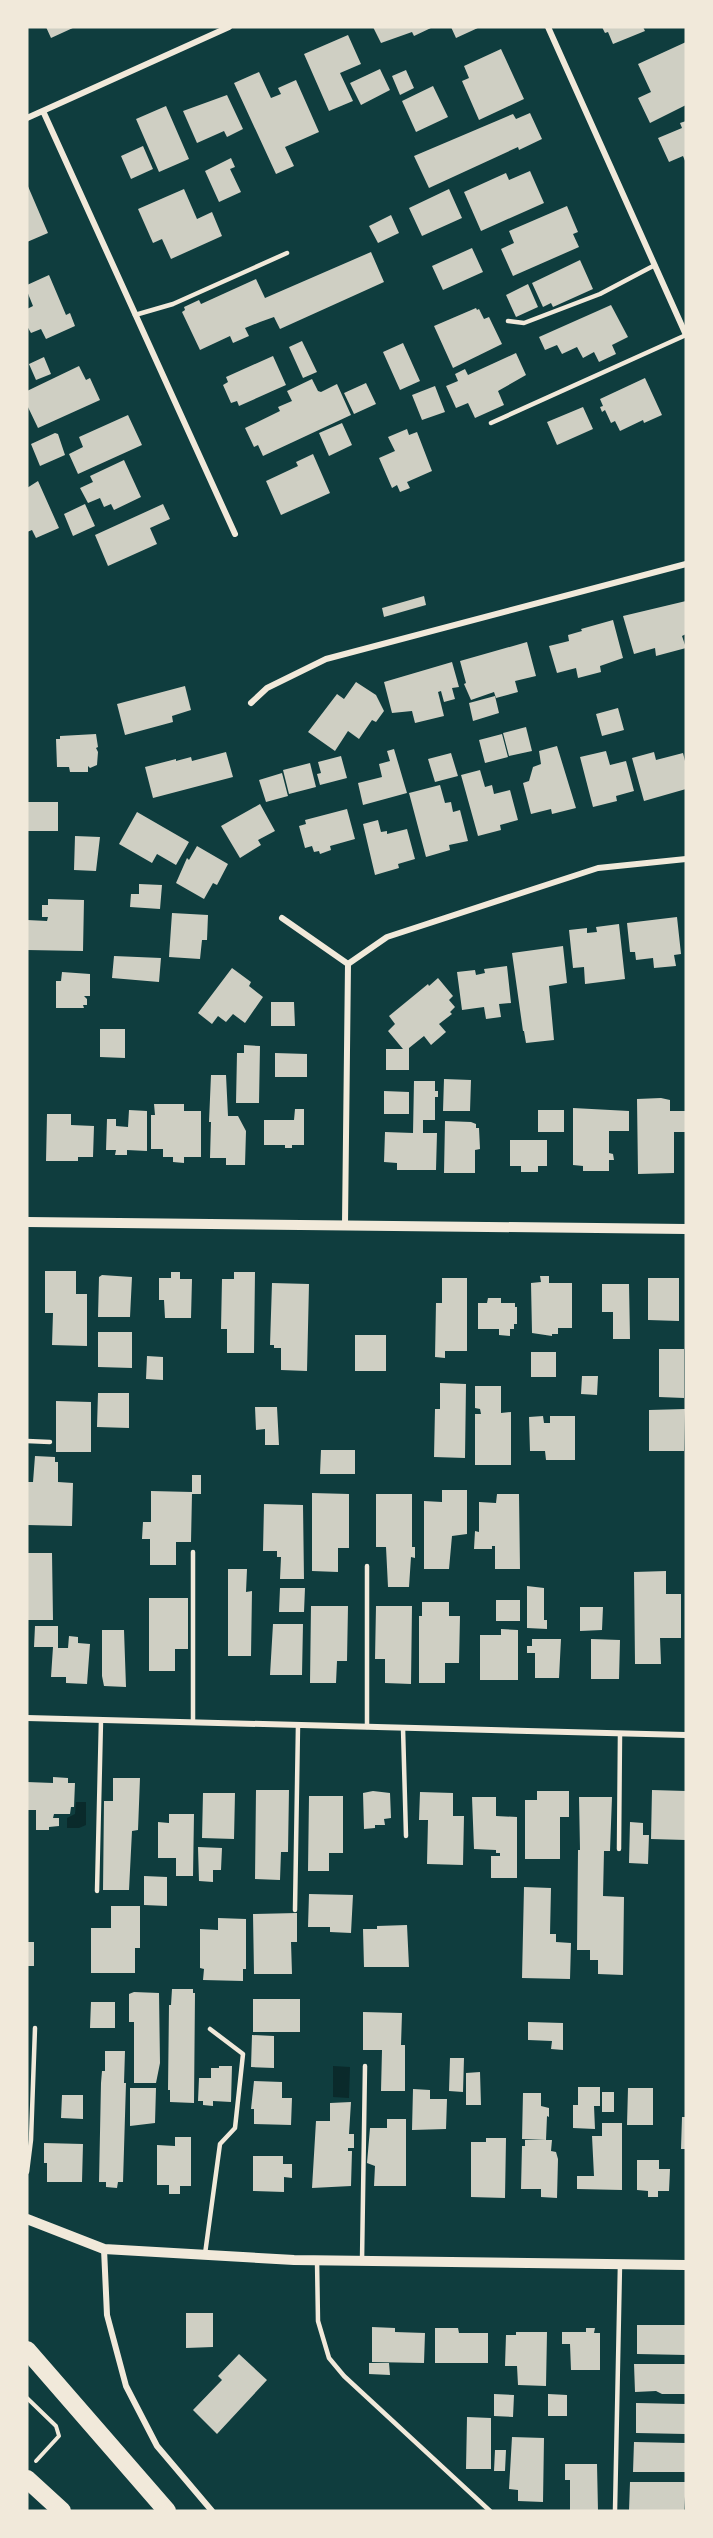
<svg xmlns="http://www.w3.org/2000/svg" width="713" height="2538" viewBox="0 0 713 2538" font-family="'Fira Sans',sans-serif">
<rect width="100%" height="100%" fill="#0f3d3e"/>
<path fill="#0a2a2b" d="M76,1802H86V1825L79,1828H67V1818L75,1814Z
M333,2066L350,2067L349,2098L333,2097Z"/>
<path fill="#cfcfc3" d="M46,27H75L51,38Z
M373,27H433L414,36L412,32L381,43Z
M451,27H480L456,38Z
M602,27H643L645,31L613,44L608,32L605,33Z
M348,35L361,64L340,73L353,101L329,111L304,54Z
M686,42V105L650,123L638,98L651,92L638,64Z
M501,49L524,99L479,120L462,81L469,78L464,66Z
M380,69L390,90L361,105L350,83Z
M406,70L414,88L400,95L392,76Z
M259,72L271,98L281,94L278,88L296,80L319,132L285,147L294,166L276,174L234,83Z
M433,86L448,117L416,132L402,101Z
M227,95L243,129L227,137L224,131L197,143L183,111Z
M166,106L189,159L159,172L136,119Z
M530,113L542,139L519,150L518,147L429,188L414,156L513,114L516,119Z
M686,121V163L683,156L669,162L658,138L682,128L680,123Z
M143,146L153,169L131,179L121,156Z
M231,158L235,167L230,169L241,192L219,202L205,171Z
M530,171L544,203L481,231L464,192L506,173L509,180Z
M27,184L48,233L27,242Z
M184,189L197,219L212,212L222,236L171,259L162,239L153,243L138,209Z
M449,189L462,218L422,236L409,208Z
M567,206L578,232L573,234L579,247L513,276L501,249L514,243L509,231Z
M391,215L399,233L378,243L369,226Z
M472,248L483,272L443,290L432,266Z
M371,252L384,282L280,329L274,317L260,322L245,328L249,336L233,343L230,336L200,350L182,312L185,310L184,307L199,300L201,304L256,279L265,298Z
M580,260L593,289L553,307L551,303L543,307L532,283Z
M49,275L66,315L70,313L75,326L46,339L41,329L31,333L27,326V309L33,306L27,291V285Z
M528,284L538,307L516,317L506,295Z
M611,305L628,337L612,345L616,354L599,362L594,352L583,358L577,347L562,354L557,345L545,350L539,337Z
M476,308L477,310L479,309L484,319L489,317L502,344L453,368L434,326Z
M302,341L317,372L303,378L289,347Z
M403,343L420,381L400,390L383,352Z
M516,353L526,375L498,391L504,405L475,418L468,403L456,408L446,386L458,381L455,374L465,369L468,375Z
M273,356L286,385L239,406L237,401L231,403L223,385L228,382L226,377Z
M44,357L51,374L36,380L29,364Z
M79,366L86,380L90,378L100,400L38,428L27,405V391Z
M645,378L662,415L644,423L643,420L620,431L615,421L611,423L605,410L602,412L600,407L603,406L600,399Z
M312,379L318,391L321,392L337,384L351,415L263,456L258,445L254,447L245,428L280,411L278,407L292,401L287,391Z
M366,383L376,404L354,414L344,393Z
M435,386L445,412L422,420L412,395Z
M583,407L593,429L557,445L547,422Z
M128,415L142,445L78,474L69,454L83,447L79,437Z
M342,423L352,445L329,456L319,433Z
M407,429L409,435L417,432L432,471L407,482L410,488L400,492L397,485L392,488L379,458L395,451L388,437Z
M55,433L58,434L65,455L40,466L31,444Z
M313,454L330,493L281,515L266,481L298,466L296,462Z
M124,460L141,497L114,510L111,504L104,507L100,498L88,503L80,488L93,482L90,476Z
M38,481L59,528L36,538L32,530L27,532V488Z
M85,504L95,526L73,536L64,514Z
M163,504L170,519L150,528L157,544L108,566L95,535Z
M424,596L426,605L384,617L382,608Z
M686,601V634L682,636L686,648L656,656L655,648L634,654L623,616Z
M613,620L623,658L600,666L601,672L578,678L576,668L557,673L549,646L569,641L568,635L582,631L581,629Z
M527,642L536,676L515,681L518,692L496,698L494,692L471,700L464,684L466,683L460,661Z
M452,662L459,687L452,688L455,699L444,702L441,691L438,692L444,716L415,723L412,711L392,713L384,682Z
M356,682L376,695L384,711L376,722L372,720L359,739L348,731L335,751L308,732L337,694L344,699Z
M185,686L191,710L172,716L173,722L125,735L117,704Z
M495,696L499,713L473,721L469,703Z
M618,708L624,730L602,736L596,714Z
M526,727L532,751L509,756L503,733Z
M96,734L98,747L96,748L98,752L97,765L90,768L88,766V772H70L69,767H57L56,739H60V736Z
M502,734L508,757L485,763L479,740Z
M557,746L576,808L552,814L551,809L531,814L523,783L529,781L533,767L541,764L539,751Z
M394,749L407,793L363,805L358,783L382,777L379,764L390,761L387,751Z
M606,751L610,765L626,761L634,791L616,796L617,801L593,807L580,757Z
M226,752L233,777L153,798L145,767L176,759V761L191,757L192,761Z
M654,752L656,760L683,753L686,765V789L644,801L632,758Z
M451,753L458,776L435,782L428,759Z
M341,756L347,778L320,785L317,774L321,773L318,762Z
M310,763L316,787L289,794L283,770Z
M480,770L485,787L492,785L494,794L510,790L518,820L500,825L501,830L478,836L461,775Z
M282,773L288,796L266,802L259,780Z
M440,785L445,803L451,802L453,812L460,810L468,841L449,845L450,850L426,857L409,793Z
M27,802H58V831H27Z
M260,804L275,831L258,840L261,845L240,858L221,826Z
M347,809L355,839L330,846L331,850L320,854L319,851L314,852L312,846L305,848L299,826L306,824L305,820Z
M137,812L189,842L176,865L157,854L152,863L119,844Z
M378,820L381,832L387,831V834L407,829L415,859L398,864L399,868L375,875L363,824Z
M75,836L100,837L96,871L74,870Z
M197,846L228,864L217,885L213,883L204,899L176,883L187,858L189,860Z
M139,884L162,885L160,909L130,907L131,894H139Z
M48,899L84,900L83,951L27,950V920L47,921L48,917H42V905H48Z
M172,913L208,915L207,940H202L200,959L169,957Z
M677,917L681,954L674,955L676,966L654,968L653,958L636,960L635,952H630L627,923Z
M619,924L625,979L585,984L584,967L573,968L569,930L587,928V933L597,932L596,927Z
M563,946L567,983L549,986L554,1040L526,1043L524,1031H523L512,953Z
M114,956L161,958L159,982L112,978Z
M507,966L511,1003L499,1004L501,1017L486,1019L484,1007L462,1010L457,972L475,970L476,975L485,973L484,969Z
M232,968L251,982L249,986L263,997L245,1023L233,1014L226,1022L218,1016L212,1024L198,1013Z
M62,972L90,974V996H84L87,999V1005H83L84,1008H56V981H61Z
M438,978L453,996L449,1000L455,1007L450,1012L452,1014L439,1024L446,1032L431,1045L424,1036L409,1048V1070H386V1049H403L388,1031L395,1024L389,1016L428,984L429,986Z
M271,1002H294L295,1026H271Z
M100,1029H125V1058L100,1057Z
M244,1045L260,1046L259,1103H236L237,1053H244Z
M275,1053L307,1054V1077H275Z
M211,1075H226L228,1116H238L246,1131L245,1165H226V1158H210L211,1122H209Z
M444,1079L471,1080L470,1111H443Z
M414,1081H435V1091H438V1097H435V1120H423V1133H437L436,1170H397V1163L384,1162L385,1132L413,1133Z
M384,1091L409,1092V1114H384Z
M661,1098L670,1100V1111H686V1132H674V1173L638,1174L637,1099Z
M154,1104H184V1111H201V1157H184V1163L173,1162V1157H163V1149H151V1115H155Z
M573,1108L629,1111V1131H609V1153L613,1154L614,1160H609V1171H583V1166L573,1165Z
M295,1109H304V1145H292V1148H285V1145H264V1120H294Z
M129,1110L147,1111V1151L127,1150V1155H115L116,1150H106L107,1119H116V1126L128,1127Z
M538,1110H564V1132H538Z
M47,1114H71V1125L94,1126L93,1157H78V1161H46Z
M445,1121L471,1122L476,1124V1128H479L480,1149L475,1150V1173H444Z
M510,1140H547V1166H538V1172H521V1166H510Z
M45,1271H76V1294H87V1346L52,1345L53,1313H45Z
M171,1272H180V1279H192L191,1318H165L164,1300H159V1278H171Z
M234,1272H255L254,1353H227V1329H221L222,1279H234Z
M102,1275L132,1277L130,1317H98L99,1277Z
M540,1276H549V1283H572V1328H558V1334H552V1336L532,1333L531,1283L541,1282Z
M442,1278H467V1351H445V1358L435,1357L436,1303H442Z
M648,1278H679V1321L648,1320Z
M272,1283L309,1284L307,1371L281,1370V1348H274V1345H270Z
M602,1284H629L630,1339H613V1312H602Z
M488,1298H501V1303H515V1307H517V1324H514V1329H510V1336L499,1335V1329H478V1303H487Z
M98,1332H132V1368L98,1367Z
M355,1335H386V1371H355Z
M659,1349H684V1398L659,1397Z
M531,1352H556V1377H531Z
M147,1356L163,1357V1380L146,1379Z
M582,1376H598L597,1395L581,1394Z
M440,1383L466,1384L465,1458L434,1457L435,1409H440Z
M475,1386H501V1413L511,1412V1465H475V1414H481L480,1409L475,1408Z
M98,1393H129V1428L97,1427Z
M56,1401L91,1402V1452H56Z
M255,1407H277L279,1445H265V1429L256,1430Z
M685,1409L684,1451H649V1410Z
M543,1416L544,1423H550V1416H575V1460H546L545,1451H530L529,1417Z
M321,1450H355V1474H320Z
M35,1456L55,1457V1462H58V1482L73,1483L72,1526L27,1525V1482H33Z
M192,1475H201V1494H192L191,1542H176V1565H150V1539H142L143,1522H151V1491L192,1492Z
M442,1490H467V1534L452,1536L449,1569H424V1501L442,1502Z
M312,1493L349,1494V1548H338V1572L312,1571Z
M376,1494H412V1547H415V1558L411,1557L409,1587H388L386,1547H376Z
M497,1494H519L520,1569H495V1546H492V1549H474L475,1531L479,1532V1502L496,1503Z
M264,1504L303,1505L304,1579H280L281,1557H277V1551H263Z
M27,1553H52L53,1620H27Z
M228,1569H247L246,1592L252,1591L251,1656H228Z
M666,1571V1594H681V1638H660L661,1664H635L634,1572Z
M527,1586L544,1588V1620H547V1629L527,1628Z
M280,1588H305L304,1612H279Z
M149,1598H188V1649H175V1671H149Z
M496,1600H520V1621H496Z
M422,1602H449V1616H460L459,1663H445V1683H419V1616H422Z
M311,1606H348L347,1661H337L336,1683H310Z
M376,1606H412L411,1684L385,1683V1659H375Z
M580,1607H603L602,1630L580,1631Z
M273,1624H303L302,1675H270Z
M35,1626H58V1648H68L69,1636L78,1637V1643L90,1644L87,1684L66,1683V1677H51L53,1647H34Z
M501,1629L518,1630V1680H480V1635H501Z
M102,1630H124L126,1687L104,1686L102,1676Z
M532,1639H561L559,1678H535V1653H527V1646H532Z
M591,1639L620,1640L619,1679H591Z
M53,1777L68,1778V1783H75L74,1807H71L70,1814H54L53,1818H59V1826L49,1827V1830H36V1810H27V1782L53,1783Z
M113,1778H140L138,1830L132,1831L129,1890H103L104,1801H113Z
M256,1790H289L288,1852H281L280,1880L255,1879Z
M652,1790L686,1791V1840L651,1839Z
M373,1791L390,1793L391,1818L384,1819L385,1825H375V1828L364,1829L363,1793Z
M537,1791H569V1817H560V1859H525V1800H537Z
M420,1792L453,1793V1816H464L463,1865L427,1864L428,1820H419Z
M203,1793H235L234,1839L202,1838Z
M309,1796H343V1853H329V1871H308Z
M472,1797H496V1816L517,1817V1878H491V1856H500V1853H496V1850L474,1849Z
M579,1797H612L610,1851H604L603,1896L624,1897L623,1975L598,1974V1960H590V1950H577L578,1850H580Z
M169,1814H194L193,1876H176V1858H158V1822L169,1823Z
M630,1822L643,1823V1835H649L648,1864L629,1863Z
M198,1847L222,1848L221,1870H213V1882L199,1881Z
M144,1876L167,1877V1906L144,1905Z
M524,1887L551,1888L550,1934H556V1942L571,1943L570,1979L522,1978Z
M309,1894L353,1895L351,1933L330,1932V1927H308Z
M111,1906H140V1948H135V1973H91V1928H111Z
M297,1913V1942H291L292,1974H254L253,1914Z
M218,1918L246,1919V1969H243V1981L203,1980L204,1969L200,1968V1929L218,1930Z
M407,1925L409,1967H364L363,1929H377V1926Z
M27,1942H34V1966H27Z
M172,1989H193V1993H195L194,2103L170,2102V2090H168L169,2005H171Z
M134,1992L159,1993L160,2063L156,2083H134V2022H129V1994Z
M253,1999H300V2032H253Z
M91,2002H115V2028H90Z
M363,2012L402,2013L401,2045H405V2091H381L382,2050H363Z
M528,2022L563,2023V2050L551,2049L552,2041L528,2040Z
M252,2035L274,2036V2068L251,2067Z
M105,2051H125L124,2083H126L123,2182H118L117,2188L106,2187V2182H99L101,2083L102,2071H105Z
M450,2058H464L463,2092L449,2091Z
M219,2066H232L231,2102L213,2101V2106L203,2105V2101H198L199,2078H211V2068H219Z
M480,2072L481,2105H466V2073Z
M254,2081L282,2082V2098H292L291,2125L254,2124V2109H251Z
M578,2087H600V2106H594L595,2129L573,2128V2105H578Z
M130,2088H156L155,2123L130,2126Z
M628,2088H653V2125H627Z
M413,2089L430,2090V2099H447L446,2129L412,2130Z
M602,2092H614V2112H602Z
M523,2093H541V2106L549,2108V2117L547,2116L546,2140L522,2139Z
M62,2095H83V2119L61,2118Z
M351,2102L349,2134H354V2148H348V2151H352L351,2186L312,2188L316,2121H330V2103Z
M682,2117H686V2149H681Z
M387,2119H406V2186H374L375,2166L367,2163L370,2128H387Z
M602,2123H622V2190L577,2189V2176H594L592,2136H602Z
M175,2137H191V2186H180V2194H169V2185H157V2145L175,2146Z
M486,2138H506L505,2198L471,2197V2142H486Z
M525,2140H552L551,2151L556,2152L558,2159L557,2198L541,2197V2189H521L522,2146H525Z
M44,2143L83,2144L82,2182H47V2163H44Z
M253,2156H283V2164H292V2178L284,2177V2192L253,2191Z
M637,2160H659V2169H670L669,2191H658V2197H648V2191L637,2190Z
M186,2313H213V2347L186,2348Z
M637,2325H686V2355L637,2354Z
M372,2327L395,2328V2332L425,2333L424,2363L372,2362Z
M435,2328H458L459,2333H488V2363H435Z
M586,2328H595L594,2333H600V2370H571L570,2344H562V2332H586Z
M516,2332H547L546,2386L518,2385L517,2366H505L506,2335H516Z
M239,2354L267,2380L217,2434L193,2410L222,2380L218,2376Z
M369,2363H389L390,2375L369,2374Z
M634,2364H686V2394H662L656,2391L635,2392Z
M494,2394L514,2395L513,2417L494,2416Z
M548,2394L567,2395V2416H548Z
M636,2403L686,2404V2434L636,2433Z
M467,2417L491,2418V2469H466Z
M512,2437L544,2438L543,2502L518,2501V2490L509,2489Z
M634,2442L686,2443V2472H633Z
M495,2450H506L505,2471H494Z
M565,2464H597L598,2511H570V2480H565Z
M630,2482H686L684,2511H629Z"/>
<g fill="none" stroke-linecap="round" stroke-linejoin="round">
<path stroke="#f1e9da" stroke-width="4" d="M27,2398L56,2426L59,2436L36,2461"/>
<path stroke="#f1e9da" stroke-width="4.5" d="M135,315L173,304L287,253
M508,321L524,323L600,294L655,265
M491,423L686,335
M27,1441L50,1442
M193,1552V1722
M367,1727V1566
M403,1728L406,1836
M619,1849L620,1734
M97,1891L101,1720
M295,1910L298,1725
M27,2172L31,2140L35,2028
M205,2254L220,2144L235,2128L243,2054L210,2029
M317,2260L318,2321L329,2358L344,2376L490,2511
M362,2261L365,2066
M615,2511L620,2264"/>
<path stroke="#f1e9da" stroke-width="6" d="M548,27L686,335
M43,111L235,534
M27,118L229,27
M251,703L267,688L326,659L686,564
M282,918L348,964L387,937L598,868L686,859
M345,1224L348,964
M27,1718L686,1735
M104,2249L107,2315L126,2386L157,2446L212,2511"/>
<path stroke="#f1e9da" stroke-width="10" d="M27,1222L686,1229
M27,2219L104,2249L294,2260L686,2265"/>
<path stroke="#f1e9da" stroke-width="18" d="M27,2350L167,2511
M27,2479L62,2511"/>
</g>
<rect width="713" height="2538" fill="none" stroke="#f1e9da" stroke-width="57"/>
</svg>
